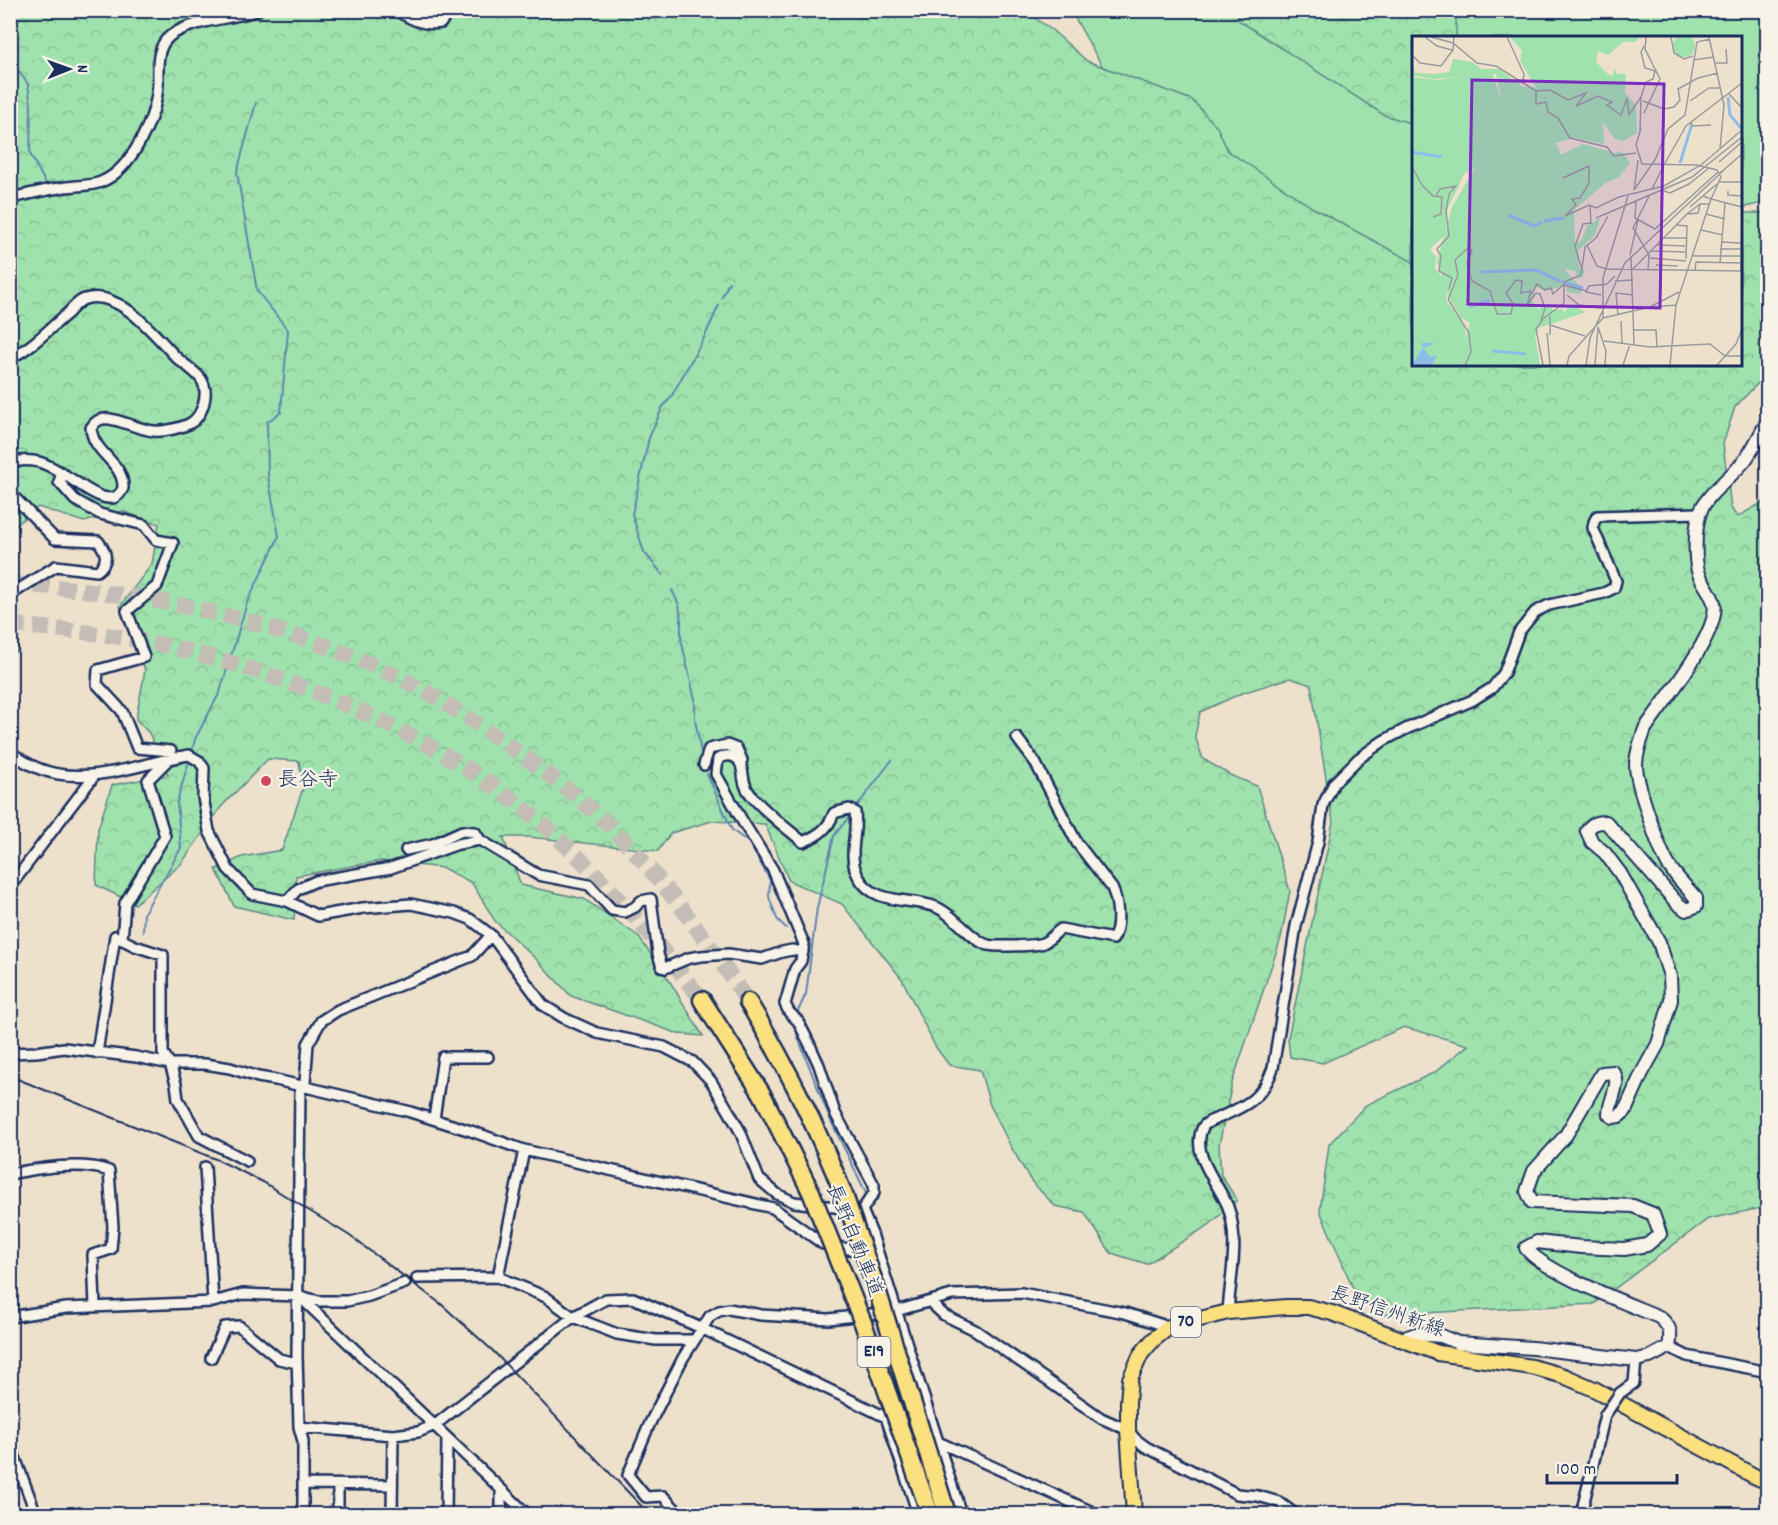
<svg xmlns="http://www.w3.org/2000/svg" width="1778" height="1525" viewBox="0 0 1778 1525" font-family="Dekko,'Klee One',sans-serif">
<defs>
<pattern id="forest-crowns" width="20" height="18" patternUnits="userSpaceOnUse" patternTransform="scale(1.5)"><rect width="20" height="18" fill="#9fe2ad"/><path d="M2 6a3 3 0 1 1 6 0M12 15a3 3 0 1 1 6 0" fill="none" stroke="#88c297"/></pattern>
</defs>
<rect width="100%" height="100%" fill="#ede1cc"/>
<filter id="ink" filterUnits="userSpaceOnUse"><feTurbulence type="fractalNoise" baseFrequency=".0167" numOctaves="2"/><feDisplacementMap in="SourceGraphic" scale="12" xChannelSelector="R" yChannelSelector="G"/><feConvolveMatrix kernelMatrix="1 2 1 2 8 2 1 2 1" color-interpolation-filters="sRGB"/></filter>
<g filter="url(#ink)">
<path fill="#9fe2ad" stroke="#5d8886" stroke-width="1.5" d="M1071,11H1767V202L1741,208L1740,38H1414L1413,274L1128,112Z"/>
<path fill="url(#forest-crowns)" stroke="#5d8886" stroke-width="1.5" d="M11,11H1025L1052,30L1087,61L1192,100L1217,127L1228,151L1313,208L1413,262L1414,364H1740L1741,213H1767V374L1735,407L1723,444L1731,508L1737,517L1767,500V1207L1708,1219L1594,1304L1384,1315L1353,1288L1320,1211L1329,1144L1366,1105L1435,1072L1468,1045L1404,1027L1323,1063L1290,1057L1288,1038L1333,822L1311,685L1290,678L1242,693L1200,712L1195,736L1203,759L1230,775L1257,786L1290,891L1281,938L1232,1083L1219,1145L1221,1175L1237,1200L1209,1225L1147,1264L1111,1253L1084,1212L1055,1206L1031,1181L1011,1147L990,1105L980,1070L949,1065L935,1046L902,979L842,904L789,881L765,824L712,821L671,833L658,851L529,837H503L521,885L584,899L638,936L669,980L703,1036L679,1034L571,996L537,960L495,921L472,883L443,868L381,861L296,876L294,920L234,906L216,869L242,857L282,850L303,788L299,761L268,759L221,807L181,864L135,904L96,885L98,829L112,785L168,775L149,733L136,719L145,670L120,606L152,564L159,524L122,511L84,522L38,507L11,529Z
M1252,11H1456V37L1414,38L1413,124L1384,115L1235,18Z
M10,607L19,609L18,650L11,655Z"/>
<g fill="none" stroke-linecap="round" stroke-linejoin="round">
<path stroke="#6184b1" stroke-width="2" d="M10,59L28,84L31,105L30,154L46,184
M722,297L729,282
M663,575L644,552L632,514L649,438L662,408L671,397L705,336L719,305
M672,590L679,605L681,618V639L695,700V719L701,753
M193,748L195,739L220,692L247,603L279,536L268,476L267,422L281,412L288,330L257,291L237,172L256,103
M707,774L732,830L749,843L770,880L769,897L777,919L786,928
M858,805L892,760
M143,932L144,913L181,848L177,802L188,764
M797,1013L806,994L817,908L834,836L848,818
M797,1030V1035L829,1117L866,1193"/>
<path stroke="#c3bdb6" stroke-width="16" stroke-dasharray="16 8" stroke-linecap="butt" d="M10,584C143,591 276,619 396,676C439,697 478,724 516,751C551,776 587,803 618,834C667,885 709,943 748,1002
M10,625C60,629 110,634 159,644C293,674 444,737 548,829C606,880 655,939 702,1000"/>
<g stroke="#1b2f5e" stroke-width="14">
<path id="street" d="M395,10C411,19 423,26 441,23L449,10
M10,198C27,195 43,190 60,188C73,185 88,187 101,182C133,169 157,115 158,83C158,66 156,47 170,36C190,20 234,19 258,10
M10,358C32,348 50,328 68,313C72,309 79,300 85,299C120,288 157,338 177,358C185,365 195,371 201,379C210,392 203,417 189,424C180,428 164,432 154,431C141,430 123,421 110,419C101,418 96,420 91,428C93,454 124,462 123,488C113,513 82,485 68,477C59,471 49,465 39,462C30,460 19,460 10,463
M62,473L59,482L75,500L100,514L144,525L156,540L173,543L157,586L127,611L144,657L98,670L97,684L122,711L137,748L171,751L169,759L148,780L165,836L125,903L122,940
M10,493L55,539L98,541C107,552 109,562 97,571L56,566L10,595
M10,751C64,798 129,765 189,755L199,761L204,768L203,797L209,831L228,869L252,894L287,901L318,916L363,908L411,904L454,913L470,919L491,935L543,1005L564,1018L597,1033L664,1047L693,1062L711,1081L730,1113L740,1131L759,1179L777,1194L794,1202L851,1209
M704,765L709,749L727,745L737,749L742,760L740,763
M406,850L433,844L462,831L475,832L480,840
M10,893L12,884L94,776
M287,901L298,889L316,881L391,868L458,844L480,840L538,875L589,885L612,910L625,912L635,907L641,901L651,899L658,954L662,967L665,968L689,958L701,956L728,954L762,959L782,952L792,950L803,952
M10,1053L36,1052L64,1048L136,1057L170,1064H205L230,1068L258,1077L276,1080L407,1111L471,1131L524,1150L773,1208L823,1244L864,1252
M97,1053L115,936L135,946L163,955V1053L170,1064L176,1084L178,1099L199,1136L247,1161
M300,1087L297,1355L299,1427L303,1441V1514
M300,1087L305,1083L308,1044L321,1021L338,1010L472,956L491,935
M434,1119L443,1057H488
M205,1167L213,1302
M10,1174C39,1168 82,1161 109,1171L113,1227L111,1249L93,1255L95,1306
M498,1277L524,1150
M417,1278L498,1277L546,1297L573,1317L617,1334L656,1340H694
M301,1298L527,1514
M930,1302L944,1315L975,1330L1101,1418L1128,1430L1135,1439L1146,1447L1237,1494L1258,1496L1279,1502L1295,1514
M1228,1312C1230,1278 1240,1240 1228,1207C1220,1185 1189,1154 1203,1127C1207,1121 1212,1121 1218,1118C1246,1106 1263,1098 1273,1068L1296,926L1318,842L1323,805L1334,783L1358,759L1383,741L1406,729L1473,700L1492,688L1504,673L1519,632L1535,612L1549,605L1604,593L1614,588L1616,581L1593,528L1594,522L1597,516L1699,513
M10,1317L66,1308L213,1302L243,1294L299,1296L319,1301H347L369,1296L405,1283
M1669,1347L1687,1356L1768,1372
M211,1358L225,1327L239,1326L279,1359L297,1363
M1620,1393L1634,1383L1636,1360
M886,1417L918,1514
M299,1427L393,1435L418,1432L435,1425L573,1317L606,1299L633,1298L701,1328L921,1434
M934,1440L1097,1514
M10,1444L36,1514
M303,1484L392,1485
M10,1502L12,1514
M338,1514V1485
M392,1514L393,1435
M446,1514L447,1439
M501,1514V1490
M680,1514L663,1496L646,1497L628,1475L650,1423L683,1358L710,1316L719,1311L729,1309L761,1315L829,1319L896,1311L952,1295L1022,1293L1125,1313L1169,1327
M961,1514L872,1234L862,1210L874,1193V1185L835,1113L819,1065L809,1043L798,1021L789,1012L785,1004L795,969L801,961L804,944L773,870L743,822L716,774L718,759C725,755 734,754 739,761C745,768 740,783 751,795C764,812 787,828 803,842C819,835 828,829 834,813L849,809L855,812C858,834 847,855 858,876C874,906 909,897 936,907C954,914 973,942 988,945C996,947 1036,946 1043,943C1050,940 1055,933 1061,929L1113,939C1121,926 1118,901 1112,888L1077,843L1035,762L1017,738
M1581,1514L1605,1415"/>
</g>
<g stroke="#1b2f5e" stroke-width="16">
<path id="secondary" d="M1399,1340L1416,1334L1441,1336L1458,1343L1533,1348L1636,1360L1650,1357L1669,1347C1672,1332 1670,1326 1659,1317C1629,1304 1543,1272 1526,1248L1537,1242L1581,1247L1624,1249L1647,1245L1660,1234L1653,1214L1633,1206L1532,1202L1527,1191L1534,1171L1566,1135L1602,1073L1613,1072C1622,1083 1609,1100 1609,1114L1613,1117L1619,1116L1625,1111L1642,1073L1658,1044L1671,1000L1670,976L1659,942L1620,873L1605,853L1592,842L1587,831C1592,823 1597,822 1606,822L1677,903L1686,910L1696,906V898C1687,888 1677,878 1669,866C1659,850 1636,783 1636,765C1636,753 1641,740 1645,729C1662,703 1721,632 1714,603C1711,592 1703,584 1699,574C1694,561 1695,530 1699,516C1703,496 1732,477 1745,460C1754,448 1760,434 1768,421"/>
</g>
<g stroke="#1b2f5e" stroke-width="18">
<path id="primary" d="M1134,1514L1128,1430V1402L1130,1379L1141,1354L1153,1340L1169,1327L1228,1312L1286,1307H1308L1332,1313L1438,1353L1532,1367L1564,1376L1594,1389L1756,1477L1768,1482"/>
</g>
<g stroke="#1b2f5e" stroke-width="21">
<path id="highway" d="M702,1000L762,1094L811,1192
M748,1002C786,1064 817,1128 844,1195"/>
</g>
<use href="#street" stroke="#f7f3e8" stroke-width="9"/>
<use href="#secondary" stroke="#f7f3e8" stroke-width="12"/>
<use href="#primary" stroke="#fbe080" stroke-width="14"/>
<use href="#highway" stroke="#fbe080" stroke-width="16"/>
<path stroke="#1b2f5e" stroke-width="2" d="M10,1076L218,1160L263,1182L350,1236L441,1304L493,1351L649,1514"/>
<g stroke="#1b2f5e" stroke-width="14" stroke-linecap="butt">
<path id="street-bridge" d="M1605,1415L1620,1393"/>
</g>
<g stroke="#1b2f5e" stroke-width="21" stroke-linecap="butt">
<path id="highway-bridge" d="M811,1192L863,1323L930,1514
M844,1195L878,1293L947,1514"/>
</g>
<use href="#street-bridge" stroke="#f7f3e8" stroke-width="9"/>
<use href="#highway-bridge" stroke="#fbe080" stroke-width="16"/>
</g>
</g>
<circle fill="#d1495b" stroke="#f7f3e8" stroke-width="2" cx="266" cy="781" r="6"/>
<g text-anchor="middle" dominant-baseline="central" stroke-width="4.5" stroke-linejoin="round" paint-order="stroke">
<g fill="#f7f3e8" stroke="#5d6a87" stroke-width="1.5">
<rect x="1171" y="1307" width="30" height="30" rx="4.5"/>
<rect x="857.5" y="1337" width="33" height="30" rx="4.5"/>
</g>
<g font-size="18" font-weight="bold" fill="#1b2f5e">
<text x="1186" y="1322">70</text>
<text x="874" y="1352">E19</text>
</g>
<g font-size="20" fill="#1b2f5e" stroke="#f7f3e8" text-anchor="start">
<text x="278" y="781">長谷寺</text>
</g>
<g font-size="20" fill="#1b2f5e" stroke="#f7f3e8">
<text transform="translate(853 1241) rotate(68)">長野自動車道</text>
<text transform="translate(1387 1313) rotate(19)">長野信州新線</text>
</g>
</g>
<g transform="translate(1412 36)">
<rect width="330" height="330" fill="#ede1cc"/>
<path d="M80,36L96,85L72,126L52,138L36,172L33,199L18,213L24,221L23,232L33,245L35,266L53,289L54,321L51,329H0V41L26,44Z" fill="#9fe2ad"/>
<path d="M261 10a11 11 0 1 1 22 0a11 11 0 1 1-22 0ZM98,1H228L223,6H211L196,19L186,15L184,26L196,38L201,40L202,32L205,38H214L213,56L224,70L225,97L211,105L203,103L191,86L192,108L162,102L144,107L149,119L171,108L203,117L210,115L218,127L207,141L193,147L162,174L163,207L169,205L175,190L188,182L183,199L166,215L167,233H173L171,241L166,243L163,235L152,233L170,253L168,258L155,256L154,249L133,255L123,250L120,265L126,273L138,268L141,274L151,273L152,277L158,269L174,276L127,292L123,300L128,329H52L53,303L58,287L49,282L35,258L25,225L40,171L71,118L85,103L93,81L84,38L22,43L0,39V25L3,37L24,38L37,36L41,23L60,26L69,33H87L111,51H124L108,25L110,15ZM0,64L15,67L27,81L76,85L73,94L61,113L51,97L57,93L54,91L30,98L14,97L8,102L0,99V89L3,94L14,88L30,89L0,71Z" fill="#9fe2ad"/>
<path d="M9,307H23L11,312L18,321L25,319L20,329H0L11,311Z" fill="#90bce9"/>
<path fill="none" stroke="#90bce9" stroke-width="3" d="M316,61L318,79L329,92M0,116L30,121M268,127L280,88M96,179L122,190L130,186M132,185L152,182M69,236L124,234L150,246M153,247L171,252M58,271L78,264M80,315L114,318"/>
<path fill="none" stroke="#999aa0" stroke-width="1.5" d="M13,1L25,10L40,14M19,1L41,7L65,27L84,30L124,55L138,54L156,64L174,57L164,70L186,60L200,66L195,69L209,79L215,62L217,79L229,61L228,95M95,1L112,38L111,45M259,1L262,17L272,23L281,20M297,1L312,69L308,113M0,19L8,27L29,30L41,14L42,1M281,24L302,21M304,27H315L314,13M124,55V68L134,66L136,76L146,82L158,102L195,111L202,120L224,117M317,58L330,72M229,61L234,46L241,43L243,35L233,32L229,16L232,10M231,65L252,73L262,71L268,64L266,53L286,42L306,37M278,65L297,52H309M232,77L248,43L233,13L234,1M279,86L280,90L299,89M229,92L224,109L230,128L285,129L305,134L309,141L299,163L291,160M307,126L330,106M252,129L274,90L330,47M0,131L10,149L21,160L30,161L29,178L21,181M308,137L330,118M151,142L177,130V147L168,162L160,163L164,169L153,180M307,146H330M240,153L252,129M222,154L243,124L256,93L273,79L285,6L298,3M222,154L226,124M252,155L258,157L277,148L297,132M316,155V159L330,160M24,160L28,153L44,150L37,158L34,175L37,200L25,213L29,220L27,235L40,242L37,253M224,165L223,182L243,193L306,136M278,171L305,148M276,178L286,177L288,168M294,178L313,183M153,180L177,169L184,172L207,161L252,150L289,129L330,94M184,182L280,141L330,101M265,189L275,190L274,223M289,194L311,199M252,202H274M309,206L329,207M175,209L185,230L194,233M246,209L273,210M308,213H329M239,215L274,216M218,219L226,184M219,220L222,308M281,220H329M238,222L274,225M308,227L313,167M244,229L266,230M194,233L330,235M170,234L163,210L171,188L179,187L178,170M220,234L275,178L288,168H298M236,234L237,219L221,192L237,160M283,234L284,226L329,227M329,235L330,183M203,245L221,244M124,257L128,258L133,272L129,285M120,258L125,248L133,254L139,252L141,258L151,249L175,255M155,259L167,269L189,272M189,259L174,256L177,250L195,248L203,240M36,263L57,297L59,316L53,329M36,264L46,239L43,224L56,212L60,214L55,228L60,245L78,255L85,278H99L101,268L94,257L104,244L110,245L109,257L119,255L115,269L124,257M241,271L264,269M206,279L204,257L221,259M191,282V242L216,160M209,285L210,307M138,289L173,300M186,291L194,315L193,329M222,294H244L245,311M135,297L138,329M138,299V280M192,305L238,311L298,308L313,320H330M131,329L124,293L131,283L152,267V246L169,239L173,211L184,202L196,180M155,329L157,320L191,282L238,271L267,256M174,329L178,302L213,227L313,133M183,329L186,291M211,329L218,308M258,329L264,269L299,163L330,171M305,329L324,308L330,293"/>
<path fill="#7b2cbf" fill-opacity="0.15" stroke="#7b2cbf" stroke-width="3" d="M60,44L252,48L248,272L56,268Z"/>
<rect width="330" height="330" fill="none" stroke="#1b2f5e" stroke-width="3"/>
</g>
<rect width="1778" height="1525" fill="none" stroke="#f7f3e8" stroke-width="36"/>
<rect x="18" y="18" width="1742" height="1489" fill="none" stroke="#1b2f5e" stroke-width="2" filter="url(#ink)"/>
<g transform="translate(69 69) rotate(89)" stroke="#f7f3e8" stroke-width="4.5" paint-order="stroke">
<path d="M0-4.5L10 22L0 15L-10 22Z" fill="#1b2f5e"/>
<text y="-9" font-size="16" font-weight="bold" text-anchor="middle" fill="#1b2f5e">N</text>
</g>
<path d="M1547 1474v9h130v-9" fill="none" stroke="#1b2f5e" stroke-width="3"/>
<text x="1556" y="1474" font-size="18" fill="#1b2f5e" stroke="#f7f3e8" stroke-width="4.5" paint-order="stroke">100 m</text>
</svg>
